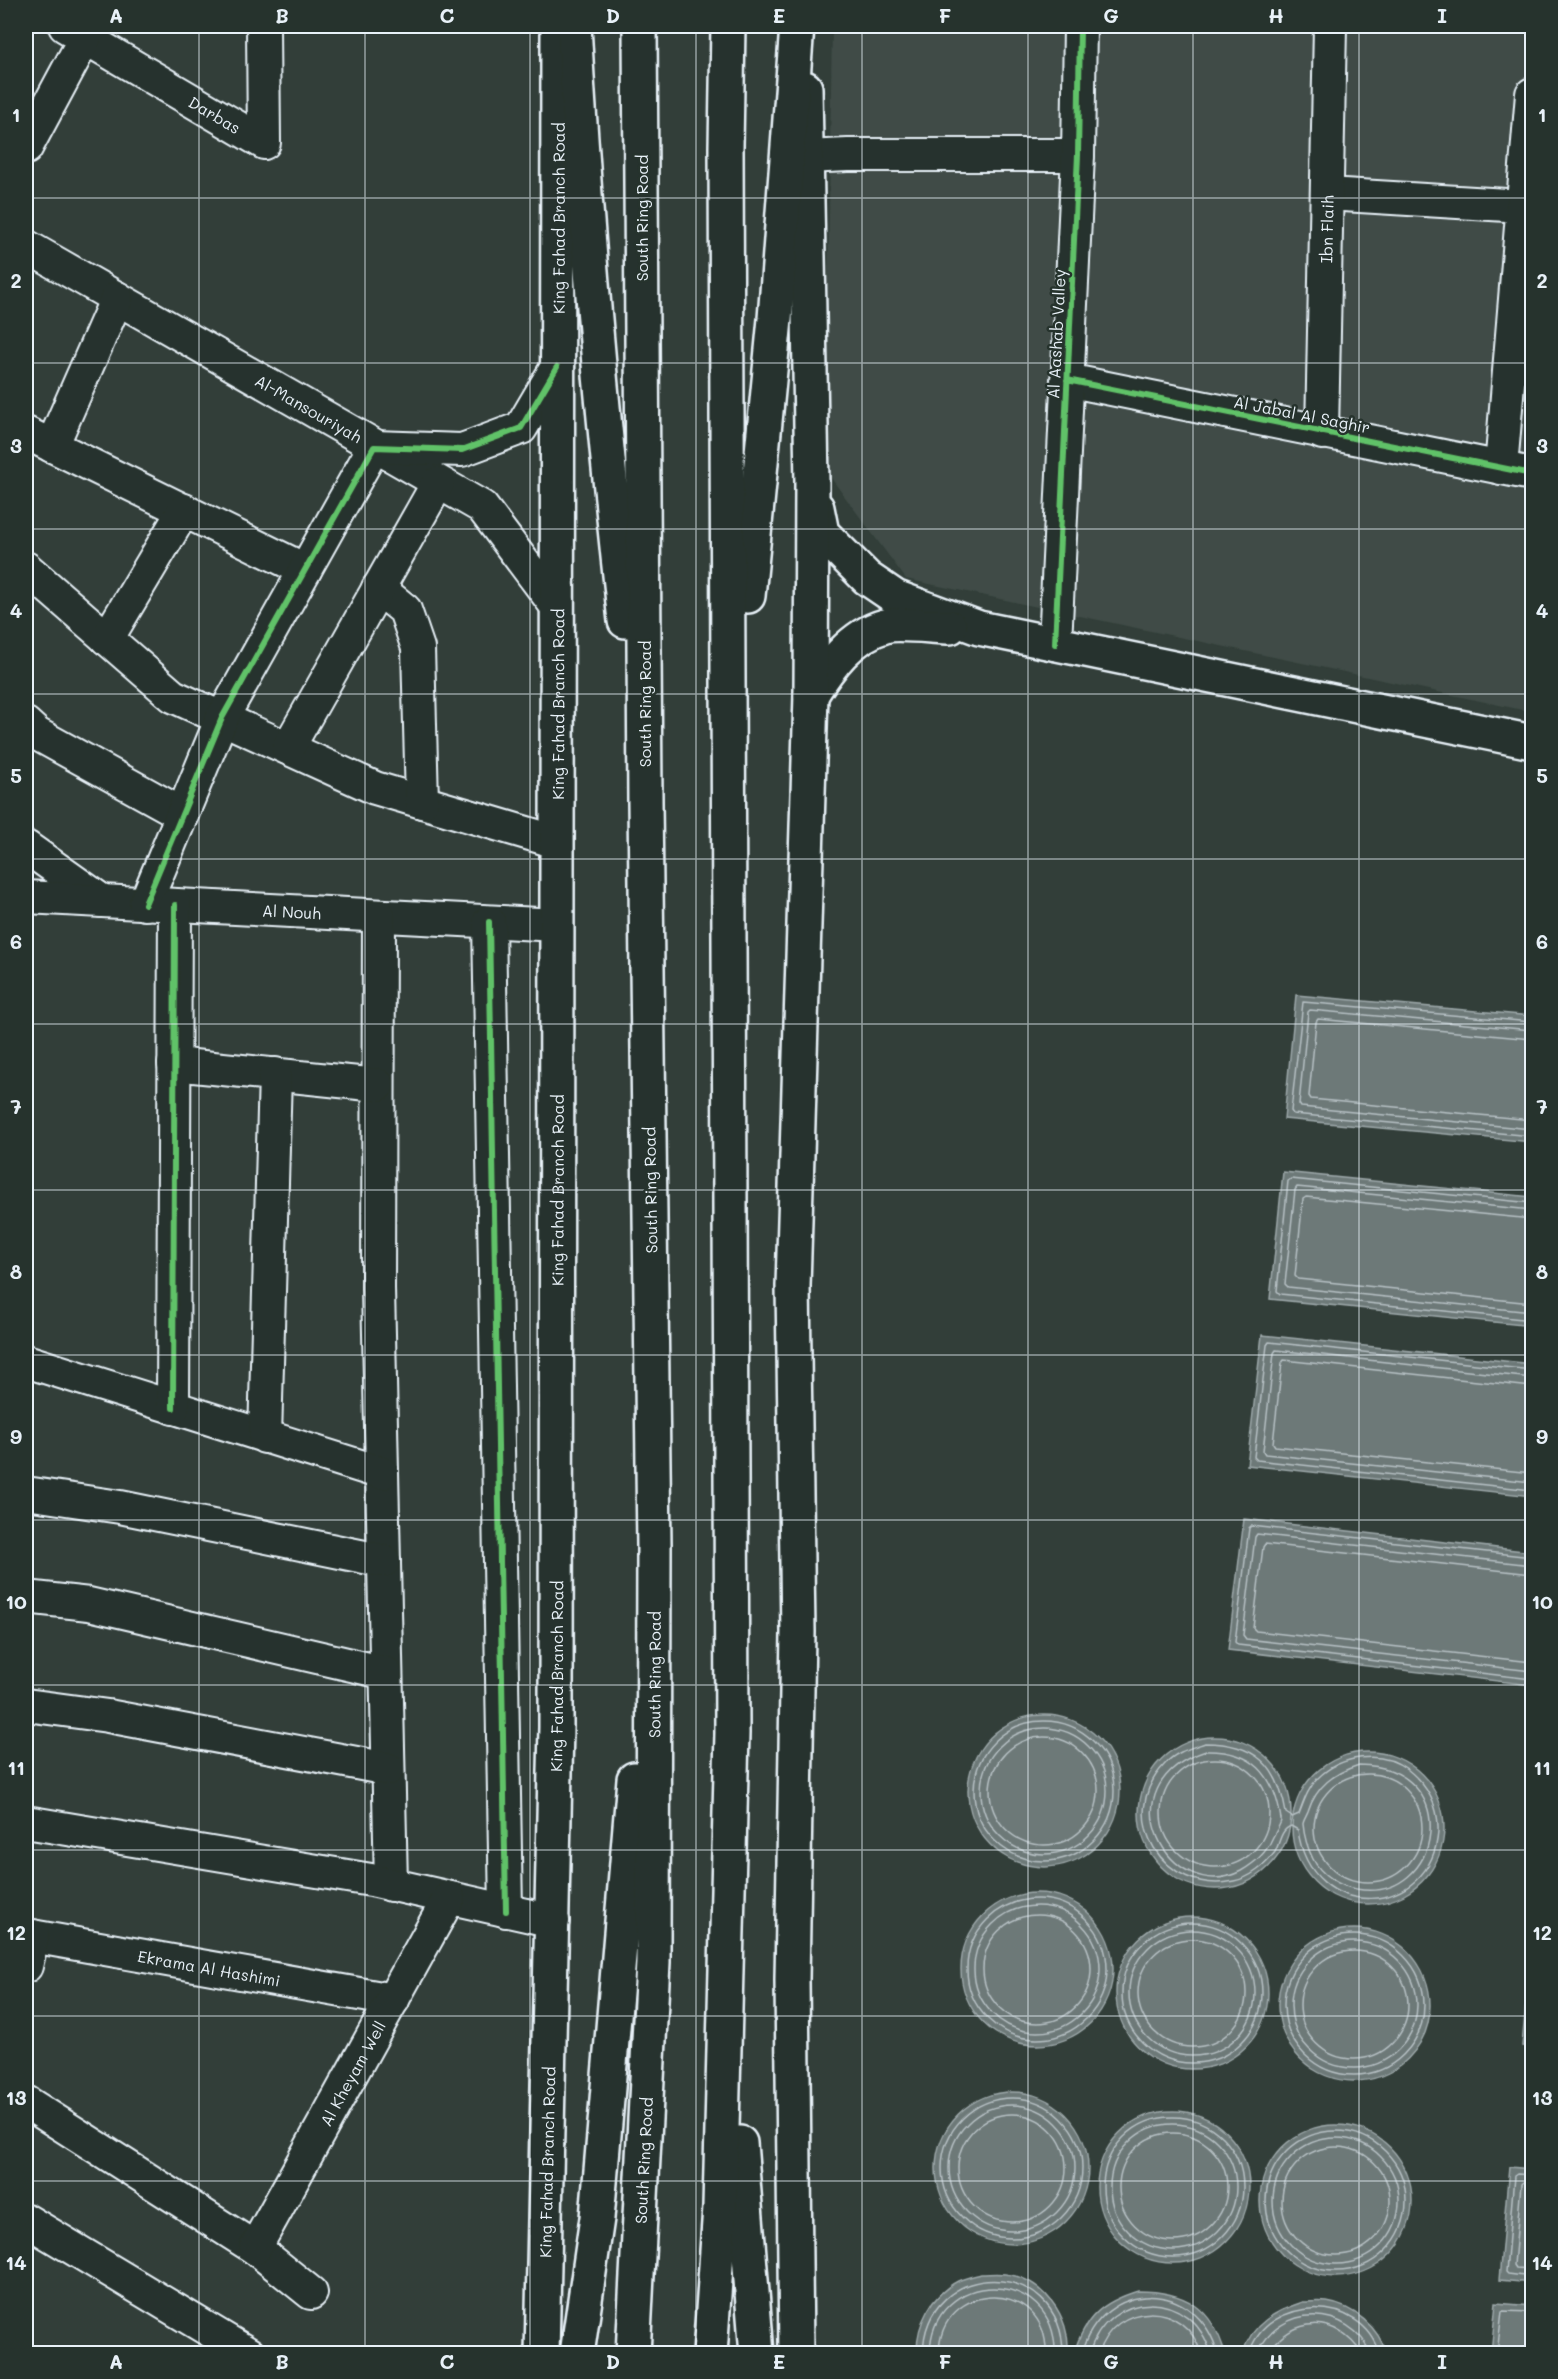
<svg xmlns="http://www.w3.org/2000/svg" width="1558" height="2379" viewBox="0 0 1558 2379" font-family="Mali,sans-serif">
<rect width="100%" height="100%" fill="#323e39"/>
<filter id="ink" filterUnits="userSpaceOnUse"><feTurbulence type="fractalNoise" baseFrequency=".0167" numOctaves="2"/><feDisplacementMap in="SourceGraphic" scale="12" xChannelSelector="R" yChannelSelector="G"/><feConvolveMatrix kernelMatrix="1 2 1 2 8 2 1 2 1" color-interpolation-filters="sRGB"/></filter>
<g filter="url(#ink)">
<path fill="#3f4b46" d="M832,26H1532V712L906,579L825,470Z"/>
<path fill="#6d7978" stroke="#9ea9ab" stroke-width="1.5" d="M1296,995L1532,1016V1142L1284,1119Z
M1283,1172L1532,1197V1326L1270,1299Z
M1262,1335L1532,1364V1496L1247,1465Z
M1244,1519L1532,1552V1685L1228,1650Z
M968 1791a76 76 0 1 1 152 0a76 76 0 1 1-152 0Z
M1139 1813a76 76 0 1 1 152 0a76 76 0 1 1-152 0Z
M1292 1828a76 76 0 1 1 152 0a76 76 0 1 1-152 0Z
M961 1969a76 76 0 1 1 152 0a76 76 0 1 1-152 0Z
M1116 1993a76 76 0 1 1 152 0a76 76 0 1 1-152 0Z
M1278 2005a76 76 0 1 1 152 0a76 76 0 1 1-152 0Z
M1532,1937V2047L1522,2046Z
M936 2168a76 76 0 1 1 152 0a76 76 0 1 1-152 0Z
M1097 2187a76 76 0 1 1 152 0a76 76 0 1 1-152 0Z
M1260 2201a76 76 0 1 1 152 0a76 76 0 1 1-152 0Z
M1509,2167L1532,2169V2283L1499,2280Z
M981,2274C989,2274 997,2273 1005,2274C1043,2278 1071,2317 1068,2353H917C916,2325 931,2295 958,2281C965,2278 974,2276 981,2274Z
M1138,2291C1185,2291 1212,2307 1225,2353H1074C1085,2317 1102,2302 1138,2291Z
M1303,2302C1311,2302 1320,2301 1327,2302C1354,2306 1379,2328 1386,2353H1243C1251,2324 1275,2311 1303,2302Z
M1496,2303L1532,2306V2353H1491Z"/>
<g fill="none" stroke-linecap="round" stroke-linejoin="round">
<path stroke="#b7c1c5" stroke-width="1.5" d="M1532,1022L1303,1002L1291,1111L1293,1114L1532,1136
M1532,1030L1310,1010L1308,1012L1299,1104L1301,1107L1532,1129
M1532,1039L1318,1019L1316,1022L1309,1096L1311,1099L1532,1120
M1532,1203L1291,1179L1288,1181L1277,1291L1280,1294L1532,1320
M1532,1210L1297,1187L1295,1190L1285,1284L1288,1287L1532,1312
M1532,1219L1306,1197L1303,1199L1295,1276L1298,1279L1532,1303
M1532,1370L1269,1342L1267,1345L1254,1457L1257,1460L1532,1490
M1532,1378L1276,1350L1274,1353L1263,1451L1265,1454L1532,1482
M1532,1387L1284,1360L1282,1363L1273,1443L1275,1446L1532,1473
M1532,1557L1251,1526L1249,1528L1235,1642L1238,1645L1532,1679
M1532,1565L1257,1534L1255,1537L1243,1635L1246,1639L1532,1671
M1532,1574L1265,1544L1263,1547L1253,1628L1256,1631L1532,1662
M974 1791a70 70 0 1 1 140 0a70 70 0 1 1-140 0Z
M981 1791a63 63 0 1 1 126 0a63 63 0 1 1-126 0Z
M990 1791a54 54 0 1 1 108 0a54 54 0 1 1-108 0Z
M1205,1743C1255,1743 1278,1765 1286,1813L1292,1817L1299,1814C1304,1801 1308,1788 1318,1778C1340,1756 1381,1749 1407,1769C1427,1785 1439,1805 1438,1831C1433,1917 1310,1925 1298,1830L1291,1826C1280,1830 1280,1843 1275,1852C1266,1865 1250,1878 1234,1881C1164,1896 1114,1817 1165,1764C1175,1752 1191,1748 1205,1743Z
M1206,1751C1253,1750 1274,1774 1281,1819C1282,1823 1274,1834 1272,1839C1266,1854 1255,1863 1241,1871C1171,1908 1101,1785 1206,1751Z
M1161 1813a54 54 0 1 1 108 0a54 54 0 1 1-108 0Z
M1359,1765C1465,1766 1443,1905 1356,1889C1339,1886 1321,1875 1313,1859C1308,1849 1304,1835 1303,1824C1303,1821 1307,1815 1308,1812C1316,1786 1334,1773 1359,1765Z
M1314 1828a54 54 0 1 1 108 0a54 54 0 1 1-108 0Z
M967 1969a70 70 0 1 1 140 0a70 70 0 1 1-140 0Z
M974 1969a63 63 0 1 1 126 0a63 63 0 1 1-126 0Z
M983 1969a54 54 0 1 1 108 0a54 54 0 1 1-108 0Z
M1122 1993a70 70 0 1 1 140 0a70 70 0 1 1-140 0Z
M1129 1993a63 63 0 1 1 126 0a63 63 0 1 1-126 0Z
M1284 2005a70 70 0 1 1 140 0a70 70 0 1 1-140 0Z
M1138 1993a54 54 0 1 1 108 0a54 54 0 1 1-108 0Z
M1291 2005a63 63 0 1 1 126 0a63 63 0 1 1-126 0Z
M1300 2005a54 54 0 1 1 108 0a54 54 0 1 1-108 0Z
M942 2168a70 70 0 1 1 140 0a70 70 0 1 1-140 0Z
M949 2168a63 63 0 1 1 126 0a63 63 0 1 1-126 0Z
M958 2168a54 54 0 1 1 108 0a54 54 0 1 1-108 0Z
M1103 2187a70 70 0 1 1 140 0a70 70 0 1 1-140 0Z
M1110 2187a63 63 0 1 1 126 0a63 63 0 1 1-126 0Z
M1266 2201a70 70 0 1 1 140 0a70 70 0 1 1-140 0Z
M1119 2187a54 54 0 1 1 108 0a54 54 0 1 1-108 0Z
M1273 2201a63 63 0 1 1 126 0a63 63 0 1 1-126 0Z
M1282 2201a54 54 0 1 1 108 0a54 54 0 1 1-108 0Z
M1532,2175L1517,2174L1514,2176L1506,2272L1508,2274L1532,2277
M1532,2182H1523L1521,2184L1514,2265L1516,2268L1532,2269
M1532,2191L1529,2194L1524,2257L1525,2259L1532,2260
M923,2354C924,2256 1063,2256 1063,2354
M930,2354C930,2266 1057,2266 1055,2354
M939,2354C939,2278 1048,2278 1046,2354
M1081,2354C1103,2278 1197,2277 1218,2354
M1089,2354C1108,2288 1192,2287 1211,2354
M1098,2354C1114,2300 1186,2299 1201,2354
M1249,2354C1267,2294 1363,2293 1380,2354
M1257,2354C1280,2302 1348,2304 1372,2354
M1267,2354C1293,2315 1336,2314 1362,2354
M1497,2354L1502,2311L1532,2312"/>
<g stroke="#e8f1f8" stroke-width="36">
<g id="minor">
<path id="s1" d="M65,26L264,143L263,26"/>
<path d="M26,148L85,38"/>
<path d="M806,157L848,155H1078"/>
<path d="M1327,194L1523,206"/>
<path id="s2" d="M26,246L482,507L557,607"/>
<path d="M1067,380L1532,474"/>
<path d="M26,433L305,570"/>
<path id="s3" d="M1322,433L1330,26"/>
<path d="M52,446L117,298"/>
<path d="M1501,468L1532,94"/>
<path d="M26,568L173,696L375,788L557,842"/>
<path d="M378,588L405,610L418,648L422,802"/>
<path d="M107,639L184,510"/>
<path d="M1055,644L1078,155L1080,26"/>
<path d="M26,724L37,734L182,814"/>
<path d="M288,748L438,483"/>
<path d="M26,847L102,901"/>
<path id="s4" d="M26,897L557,925"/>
<path d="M145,904L222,718L374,447L462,450L521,428L557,367"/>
<path d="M379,916L378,1288L391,1885"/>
<path d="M489,922L506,1911"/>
<path d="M174,1064L378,1085"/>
<path d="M26,1361L382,1473"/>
<path d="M173,1408L175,905"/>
<path d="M265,1437L275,1074"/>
<path d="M26,1493L120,1507L384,1561"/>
<path d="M26,1597L89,1604L386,1673"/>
<path d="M26,1705L108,1716L388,1769"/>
<path d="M26,1822L371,1880L553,1921"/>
<path id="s5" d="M26,1935L393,2000"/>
<path d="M26,1966L33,1936"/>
<path d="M26,2102L255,2248L311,2293"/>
<path d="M26,2220L249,2354"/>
<path id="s6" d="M255,2248L449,1898"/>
</g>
</g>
<g stroke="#e8f1f8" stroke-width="38">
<g id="major">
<path d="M817,508L822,533L867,578L895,597L979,628L1532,742"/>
<path d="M811,695C828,668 851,635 885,626C896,622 936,627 950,627"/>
<path id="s7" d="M542,2354L556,1727L558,26"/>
<path d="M796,2354L792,1980L798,1632L793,1286L811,695L812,483L805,88"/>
</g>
</g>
<g stroke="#e8f1f8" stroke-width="38">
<g id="highway">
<path d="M574,26C585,225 603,423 625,621"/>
<path d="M748,596L775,319L797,26"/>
<path d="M740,2143L757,2354"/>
<path d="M577,2354L597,2218L634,1779"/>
<path id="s8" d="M633,2354L653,1962L654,1547L645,802L640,26"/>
<path d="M710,2354L720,2207L732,1733L726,147L728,26"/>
</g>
</g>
<use href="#minor" stroke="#26332d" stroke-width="32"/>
<use href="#major" stroke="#26332d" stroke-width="33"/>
<use href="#highway" stroke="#26332d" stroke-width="33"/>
<g stroke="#26332d" stroke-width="10">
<path id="cycleway" d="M1067,380L1532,474
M1055,644L1078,155L1080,26
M145,904L222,718L374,447L462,450L521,428L557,367
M489,922L506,1911
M173,1408L175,905"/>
</g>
<use href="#cycleway" stroke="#61c268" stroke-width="6"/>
</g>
</g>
<path fill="none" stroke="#e8f1f8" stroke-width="1.5" stroke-opacity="0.55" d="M199,26V2354M365,26V2354M530,26V2354M696,26V2354M862,26V2354M1028,26V2354M1193,26V2354M1359,26V2354M26,198H1532M26,363H1532M26,529H1532M26,694H1532M26,859H1532M26,1024H1532M26,1190H1532M26,1355H1532M26,1520H1532M26,1685H1532M26,1850H1532M26,2016H1532M26,2181H1532"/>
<g text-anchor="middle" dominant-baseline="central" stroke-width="5" stroke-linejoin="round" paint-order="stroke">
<g font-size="16" fill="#e8f1f8" stroke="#26332d">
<text stroke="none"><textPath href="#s1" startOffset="174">Darbas</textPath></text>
<text stroke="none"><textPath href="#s7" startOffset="2136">King Fahad Branch Road</textPath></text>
<text transform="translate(641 218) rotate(-90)">South Ring Road</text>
<text stroke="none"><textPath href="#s3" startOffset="204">Ibn Flaih</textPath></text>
<text transform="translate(1056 334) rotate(-87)">Al Aashab Valley</text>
<text stroke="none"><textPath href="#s2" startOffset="326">Al-Mansouriyah</textPath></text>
<text transform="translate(1302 414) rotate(11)">Al Jabal Al Saghir</text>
<text stroke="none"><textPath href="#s7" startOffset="1650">King Fahad Branch Road</textPath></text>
<text transform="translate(644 704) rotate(-90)">South Ring Road</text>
<text stroke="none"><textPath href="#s4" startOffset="266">Al Nouh</textPath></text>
<text stroke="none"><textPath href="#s7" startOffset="1164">King Fahad Branch Road</textPath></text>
<text transform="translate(650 1190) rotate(-91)">South Ring Road</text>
<text stroke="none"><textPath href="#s7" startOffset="678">King Fahad Branch Road</textPath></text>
<text stroke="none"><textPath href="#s8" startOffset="680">South Ring Road</textPath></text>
<text stroke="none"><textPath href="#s5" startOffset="186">Ekrama Al Hashimi</textPath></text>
<text stroke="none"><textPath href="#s6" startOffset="200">Al Kheyam Well</textPath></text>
<text stroke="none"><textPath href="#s7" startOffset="192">King Fahad Branch Road</textPath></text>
<text stroke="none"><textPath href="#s8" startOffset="194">South Ring Road</textPath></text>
</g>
</g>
<rect width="1558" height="2379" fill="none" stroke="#26332d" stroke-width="66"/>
<rect x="33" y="33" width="1492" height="2313" fill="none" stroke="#e8f1f8" stroke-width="2"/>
<g font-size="20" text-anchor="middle" font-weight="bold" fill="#e8f1f8">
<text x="116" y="23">A</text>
<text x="282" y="23">B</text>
<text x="447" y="23">C</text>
<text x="613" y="23">D</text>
<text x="779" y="23">E</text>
<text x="945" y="23">F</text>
<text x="1111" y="23">G</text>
<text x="1276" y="23">H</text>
<text x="1442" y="23">I</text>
<text x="16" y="122">1</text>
<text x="1542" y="122">1</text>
<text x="16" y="288">2</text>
<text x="1542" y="288">2</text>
<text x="16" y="453">3</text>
<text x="1542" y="453">3</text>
<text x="16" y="618">4</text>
<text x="1542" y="618">4</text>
<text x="16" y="783">5</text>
<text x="1542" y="783">5</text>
<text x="16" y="949">6</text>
<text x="1542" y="949">6</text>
<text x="16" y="1114">7</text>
<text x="1542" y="1114">7</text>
<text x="16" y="1279">8</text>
<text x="1542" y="1279">8</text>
<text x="16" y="1444">9</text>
<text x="1542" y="1444">9</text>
<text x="16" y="1609">10</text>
<text x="1542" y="1609">10</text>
<text x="16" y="1775">11</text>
<text x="1542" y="1775">11</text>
<text x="16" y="1940">12</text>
<text x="1542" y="1940">12</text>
<text x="16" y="2105">13</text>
<text x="1542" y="2105">13</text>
<text x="16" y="2270">14</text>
<text x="1542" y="2270">14</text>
<text x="116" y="2369">A</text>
<text x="282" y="2369">B</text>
<text x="447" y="2369">C</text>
<text x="613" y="2369">D</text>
<text x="779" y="2369">E</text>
<text x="945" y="2369">F</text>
<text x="1111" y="2369">G</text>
<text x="1276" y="2369">H</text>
<text x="1442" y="2369">I</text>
</g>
</svg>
